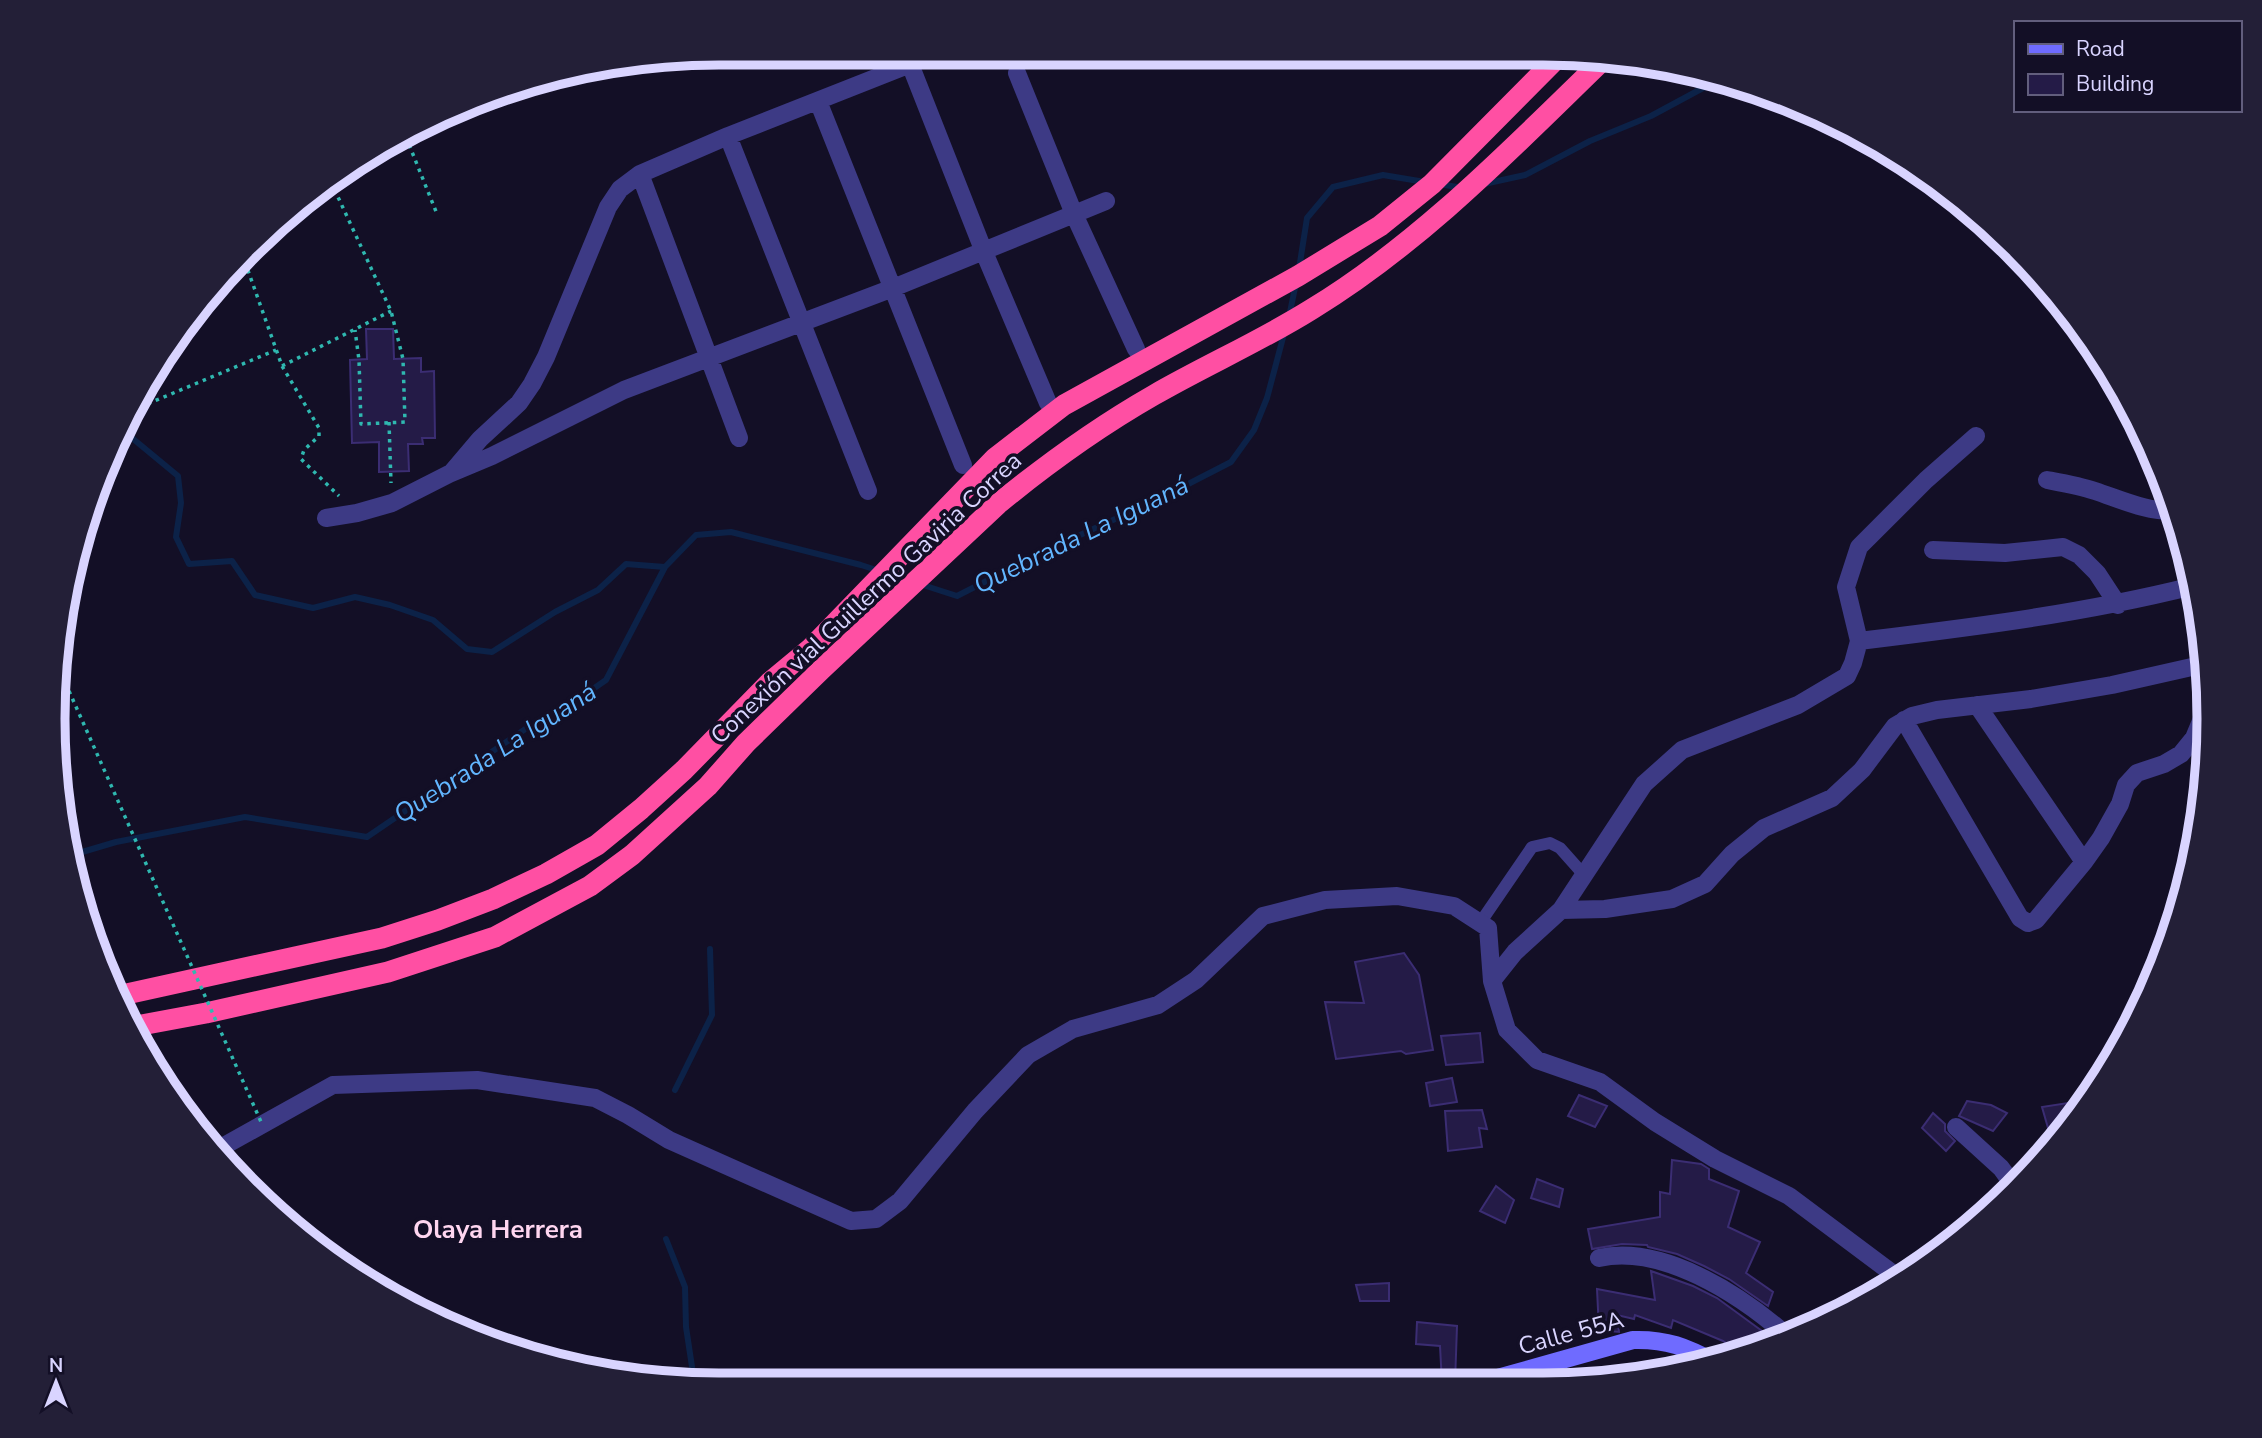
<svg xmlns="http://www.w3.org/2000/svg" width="2262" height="1438" viewBox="0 0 2262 1438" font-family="'Nunito Sans',sans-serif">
<rect width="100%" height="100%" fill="#130f26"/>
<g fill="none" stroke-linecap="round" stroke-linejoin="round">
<path stroke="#0c2248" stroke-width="6" d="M1439,184L1463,188
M1484,184L1525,175L1590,141L1651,116L1716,81
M1299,269L1307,218L1333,187L1383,175L1425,182
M1289,317L1296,283
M126,433L178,476L181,503L176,537L189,564L232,561L255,595L313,608L355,597L390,605L433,620L467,649L492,652L555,612L598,590L626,564L665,567
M72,855L116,842L245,817L367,837L540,719L564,709L606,680L665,567L696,535L731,532L861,565L957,596L1045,551L1159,499L1231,462L1254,430L1267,398L1285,330
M675,1090L712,1015L710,949
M666,1239L685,1287L686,1327L694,1380"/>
</g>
<path fill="#241b47" stroke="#3b2d73" stroke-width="2" d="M366,329H393L394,359L421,358V372L434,371L435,438H422L423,444H408L409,471L379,472V442L352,443L350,360L367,359Z
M1404,953L1419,975L1433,1050L1406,1054L1401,1051L1336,1059L1325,1002L1364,1003L1355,962Z
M1480,1033L1483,1062L1446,1065L1441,1036Z
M1452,1078L1457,1102L1430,1106L1426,1083Z
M1579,1095L1607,1106L1595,1127L1568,1116Z
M2087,1100L2064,1133L2050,1135L2042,1107Z
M1967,1101L1991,1105L2007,1113L1993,1131L1959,1116Z
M1482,1110L1487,1129L1479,1128L1482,1147L1448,1151L1445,1111Z
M1933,1113L1945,1124V1131L1955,1141L1946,1151L1922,1128Z
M1672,1160L1701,1164L1709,1169V1179L1739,1191L1728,1227L1760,1242L1746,1273L1773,1292L1768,1306L1729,1279L1704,1266L1677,1254L1648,1247L1647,1245L1622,1244L1592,1249L1588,1229L1660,1217V1192L1670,1194Z
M1537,1179L1563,1189L1559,1207L1531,1198Z
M1496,1186L1514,1200L1505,1223L1480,1211Z
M1651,1271L1693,1286L1717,1298L1773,1339L1740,1353L1723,1341L1673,1320L1671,1328L1635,1315L1634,1319L1617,1315L1619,1332L1599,1330L1597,1289L1655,1300Z
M1389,1283V1301H1360L1356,1285Z
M1417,1322L1457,1326L1455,1383H1442L1440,1346L1416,1344Z"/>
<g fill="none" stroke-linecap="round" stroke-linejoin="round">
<path stroke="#2fb8b0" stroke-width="3.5" stroke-dasharray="3.5 5" stroke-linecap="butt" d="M406,137L437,214
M331,182L391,311L403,359L405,422L361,424L359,360L355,330
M245,262L282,366L319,428V436L304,450L301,459L339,496
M282,366L391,311
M140,407L276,350
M389,422L391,483
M55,670L69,691"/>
<path stroke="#3d3a85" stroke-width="12" d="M1480,923L1532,847L1550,843L1560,848L1584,875"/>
<path stroke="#3d3a85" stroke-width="18" d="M910,64L984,252L1048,403
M1017,73L1074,214L1136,349
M818,101L963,465
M728,136L868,491
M640,174L739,438
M452,472L480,439L519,403L532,384L546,357L608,207L620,189L640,174L728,136L936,54
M2047,480C2063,483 2080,486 2095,491C2122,500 2147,512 2176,511
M326,518L357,513L392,503L449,474L492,456L624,390L893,288L1106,201
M1933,550L2005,553L2063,547L2079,555L2097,573L2118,605
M1859,641C1973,627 2081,614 2193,586
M1977,705L2084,862
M1904,720L2020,918L2028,923L2036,920L2084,862L2101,838L2120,804L2126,785L2137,773L2164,764L2181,754L2194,738L2206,709
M1561,910L1605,909L1672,899L1705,884L1732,854L1764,828L1832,798L1862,770L1895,726L1912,716L1937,710L2031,699L2112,685L2205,664
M1492,981L1515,952L1561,910L1644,784L1682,750L1798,705L1847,676L1853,663L1859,641L1846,587L1859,547L1926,480L1976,436
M1956,1127L2001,1168L2014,1186
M222,1147L333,1085L477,1080L595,1098L628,1115L669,1140L851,1221L876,1219L900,1201L975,1111L1028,1055L1073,1029L1158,1005L1196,980L1263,916L1325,900L1397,896L1454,906L1488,928L1492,981L1507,1030L1537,1060L1600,1082L1655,1122L1715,1159L1789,1196L1900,1279
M1599,1258C1662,1244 1739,1294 1785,1334"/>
<path stroke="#6f6bff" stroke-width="18" d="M1476,1384L1633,1340C1667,1339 1686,1347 1716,1363"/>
<path stroke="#ff4fa3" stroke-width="21" d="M122,995L382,938L438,920L493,899L546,874L597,845L641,809L684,770L770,682L811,648L995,458L1064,405L1298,276L1380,226L1432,184L1557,58
M136,1026L206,1013L388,972L495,937L590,886L632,855L708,786L746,743L822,669L998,504C1048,463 1098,427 1154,395C1206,365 1261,341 1312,309C1422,242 1513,147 1605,58"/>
<path stroke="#2fb8b0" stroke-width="3.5" stroke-dasharray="3.5 5" stroke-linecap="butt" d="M69,691L262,1124"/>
</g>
<g text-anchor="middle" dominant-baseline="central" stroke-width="7" stroke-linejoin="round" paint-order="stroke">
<g font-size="24" fill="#d9d4ff" stroke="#130f26">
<text transform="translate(866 598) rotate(-43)">Conexión vial Guillermo Gaviria Correa</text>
<text transform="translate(1571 1333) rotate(-15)">Calle 55A</text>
</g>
<g font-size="26" font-style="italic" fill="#62b6ff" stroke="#130f26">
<text transform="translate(1081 535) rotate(-26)">Quebrada La Iguaná</text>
<text transform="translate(495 753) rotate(-33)">Quebrada La Iguaná</text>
</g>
<g font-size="26" font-weight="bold" fill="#ffd6f0" stroke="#130f26">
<text x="498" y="1229">Olaya Herrera</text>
</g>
</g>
<path d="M0 0H2262V1438H0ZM719 65H1543A654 654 0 0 1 2197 719V719A654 654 0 0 1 1543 1373H719A654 654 0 0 1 65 719V719A654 654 0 0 1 719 65Z" fill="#231f37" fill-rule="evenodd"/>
<path fill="none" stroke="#d9d4ff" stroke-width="9" d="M719 65H1543A654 654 0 0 1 2197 719V719A654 654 0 0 1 1543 1373H719A654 654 0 0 1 65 719V719A654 654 0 0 1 719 65Z"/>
<rect x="2014" y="21" width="228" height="91" fill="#130f26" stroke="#625e7d" stroke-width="2"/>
<rect x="2028" y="44" width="35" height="10" fill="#6f6bff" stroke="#625e7d" stroke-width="2"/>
<text x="2076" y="56" font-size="21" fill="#d9d4ff">Road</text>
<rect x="2028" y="74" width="35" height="21" fill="#241b47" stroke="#625e7d" stroke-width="2"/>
<text x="2076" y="91" font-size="21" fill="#d9d4ff">Building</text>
<g transform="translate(56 1382)" stroke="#130f26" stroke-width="5" paint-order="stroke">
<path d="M0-5L12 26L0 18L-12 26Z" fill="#d9d4ff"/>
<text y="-10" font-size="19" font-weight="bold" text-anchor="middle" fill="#d9d4ff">N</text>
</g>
</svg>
